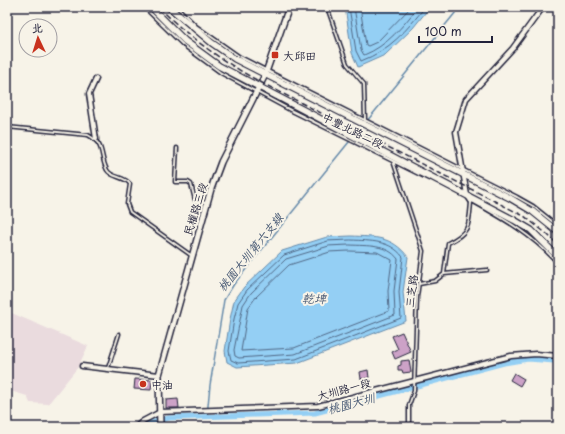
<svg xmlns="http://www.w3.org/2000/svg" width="565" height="434" viewBox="0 0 565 434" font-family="'Playpen Sans','LXGW WenKai TC',sans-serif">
<rect width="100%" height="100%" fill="#f7f3e8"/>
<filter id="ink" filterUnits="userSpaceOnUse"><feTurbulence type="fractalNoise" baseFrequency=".025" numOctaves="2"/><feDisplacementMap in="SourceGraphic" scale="8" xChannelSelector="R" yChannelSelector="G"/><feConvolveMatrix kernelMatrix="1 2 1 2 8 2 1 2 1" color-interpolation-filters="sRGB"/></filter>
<g filter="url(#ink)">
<path fill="#eadbde" d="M7,311L88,346L78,367L48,404L30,403L27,396L7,390Z"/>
<path fill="#94cff4" stroke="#668aaa" d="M345,7H430L413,28L385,55L358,67L352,53Z
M351,236C375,237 392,236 408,257L403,292L406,321L297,363L237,367L227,362L225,351L230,319L234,301L244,287L282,251L327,237Z"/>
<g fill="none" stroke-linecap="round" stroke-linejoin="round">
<path stroke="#506785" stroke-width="1" d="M349,7L356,51L361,61C390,50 406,31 425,7
M354,7L361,50L364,55C387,46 403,26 418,7
M360,7L366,45L368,46L377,42L411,7
M351,240C371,241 390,240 403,257L399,292L401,318L296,359L238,363L231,360L229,351L234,319L238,303L247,290L284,255L328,241Z
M350,245C367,246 387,244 398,259L394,291L395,315L295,354L239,358L235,356L234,350L243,305L251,293L286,259L329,246Z
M350,251L377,252L392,260L388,291L389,311L294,348L241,351L248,308L256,297L289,265L330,252Z"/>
<path stroke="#668aaa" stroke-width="1.5" d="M367,121L460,7
M357,133L361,128
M207,416L210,385L224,300L234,284L349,142"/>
<path stroke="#94cff4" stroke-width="5" d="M144,427L151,423L169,418L315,413L504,363L528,359L554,361"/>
</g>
<path fill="#cca2c7" stroke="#22223b" d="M402,332L411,352L395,359L392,352L398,349L392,336Z
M409,360L411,372L403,373L402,370H398V366L401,365V361Z
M368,370L369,378L361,379L360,372Z
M514,373L524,379L520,386L510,380Z
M135,379L152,380L151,390L134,389Z
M178,399L179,408H166V400Z"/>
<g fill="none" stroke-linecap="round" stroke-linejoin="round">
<g stroke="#22223b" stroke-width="5">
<path id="service" d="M144,7L183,45L221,73L292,111L429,179
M177,7L196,26L240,57L517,197L533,206L558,226
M327,7L347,64L364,84L365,121
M7,127L88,135C106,145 99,155 107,170C111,178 125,176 130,184L127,204L130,212L192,256
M177,148L175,182H188L191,184L195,200L206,203
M393,161L423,251L417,297L414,391L409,405V427
M472,201C506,220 531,234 558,263
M444,274L487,270
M419,284L435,281L444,274L448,243C470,232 469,226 471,202
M108,368L119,334"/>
</g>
<g stroke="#22223b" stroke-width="7">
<path id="minor" d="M96,139L89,94L96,79
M471,201L467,195L456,132L466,99L513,48L543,7
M82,366L159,375
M136,427L143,421L160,412L318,406L511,356L536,354L558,356"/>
</g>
<g stroke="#22223b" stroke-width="8">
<path id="tertiary" d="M160,427L159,375L161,368L211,189L221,162L265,75L289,7"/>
</g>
<g stroke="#22223b" stroke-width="8">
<path id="secondary" d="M151,7L185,41L219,66L514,220L531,230L558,257
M169,7L212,43L235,59L510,198L532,211L558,232"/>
</g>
<use href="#service" stroke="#f7f3e8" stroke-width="2"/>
<use href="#minor" stroke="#f7f3e8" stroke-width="4"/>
<use href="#tertiary" stroke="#f7f3e8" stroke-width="5"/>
<use href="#secondary" stroke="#f7f3e8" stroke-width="5.5"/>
<path stroke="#22223b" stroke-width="1.5" stroke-dasharray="6 3" stroke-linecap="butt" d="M159,7C190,39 225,63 264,84L524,216L547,234L558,245"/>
</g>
</g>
<g fill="#c8321e" stroke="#f7f3e8" stroke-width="1.5">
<rect x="271" y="51" width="8" height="8" rx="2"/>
<circle cx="143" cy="384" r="4"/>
</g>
<g text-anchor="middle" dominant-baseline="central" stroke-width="4" stroke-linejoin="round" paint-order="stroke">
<g font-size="11" fill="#22223b" stroke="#f7f3e8" text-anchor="start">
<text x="283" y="55">大邱田</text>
<text x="151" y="384">中油</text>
</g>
<g font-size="11" fill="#22223b" stroke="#f7f3e8">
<text transform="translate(353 130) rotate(26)">中豐北路二段</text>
<text transform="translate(195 209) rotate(-73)">民權路三段</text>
<text transform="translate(411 291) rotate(-83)">三芝路</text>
<text transform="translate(344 389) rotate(-15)">大圳路一段</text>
</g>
<g font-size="12" font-style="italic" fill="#445672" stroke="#f7f3e8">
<text transform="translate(250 252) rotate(-51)">桃園大圳第六支線</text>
<text x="314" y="298">乾埤</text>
<text transform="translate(351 403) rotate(-15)">桃園大圳</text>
</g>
</g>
<rect width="565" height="434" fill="none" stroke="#f7f3e8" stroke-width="24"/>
<rect x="12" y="12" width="541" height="410" fill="none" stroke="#22223b" stroke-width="1.5" filter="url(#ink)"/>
<g transform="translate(38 38) rotate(356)"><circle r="19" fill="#f7f3e8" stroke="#a29fa3"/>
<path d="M0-3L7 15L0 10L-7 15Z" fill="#c8321e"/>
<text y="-6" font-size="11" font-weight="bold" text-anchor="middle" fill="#22223b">北</text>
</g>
<path d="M419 36v6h73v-6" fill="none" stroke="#22223b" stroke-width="2"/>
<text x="425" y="36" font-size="12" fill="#22223b" stroke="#f7f3e8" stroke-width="3" paint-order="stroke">100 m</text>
</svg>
